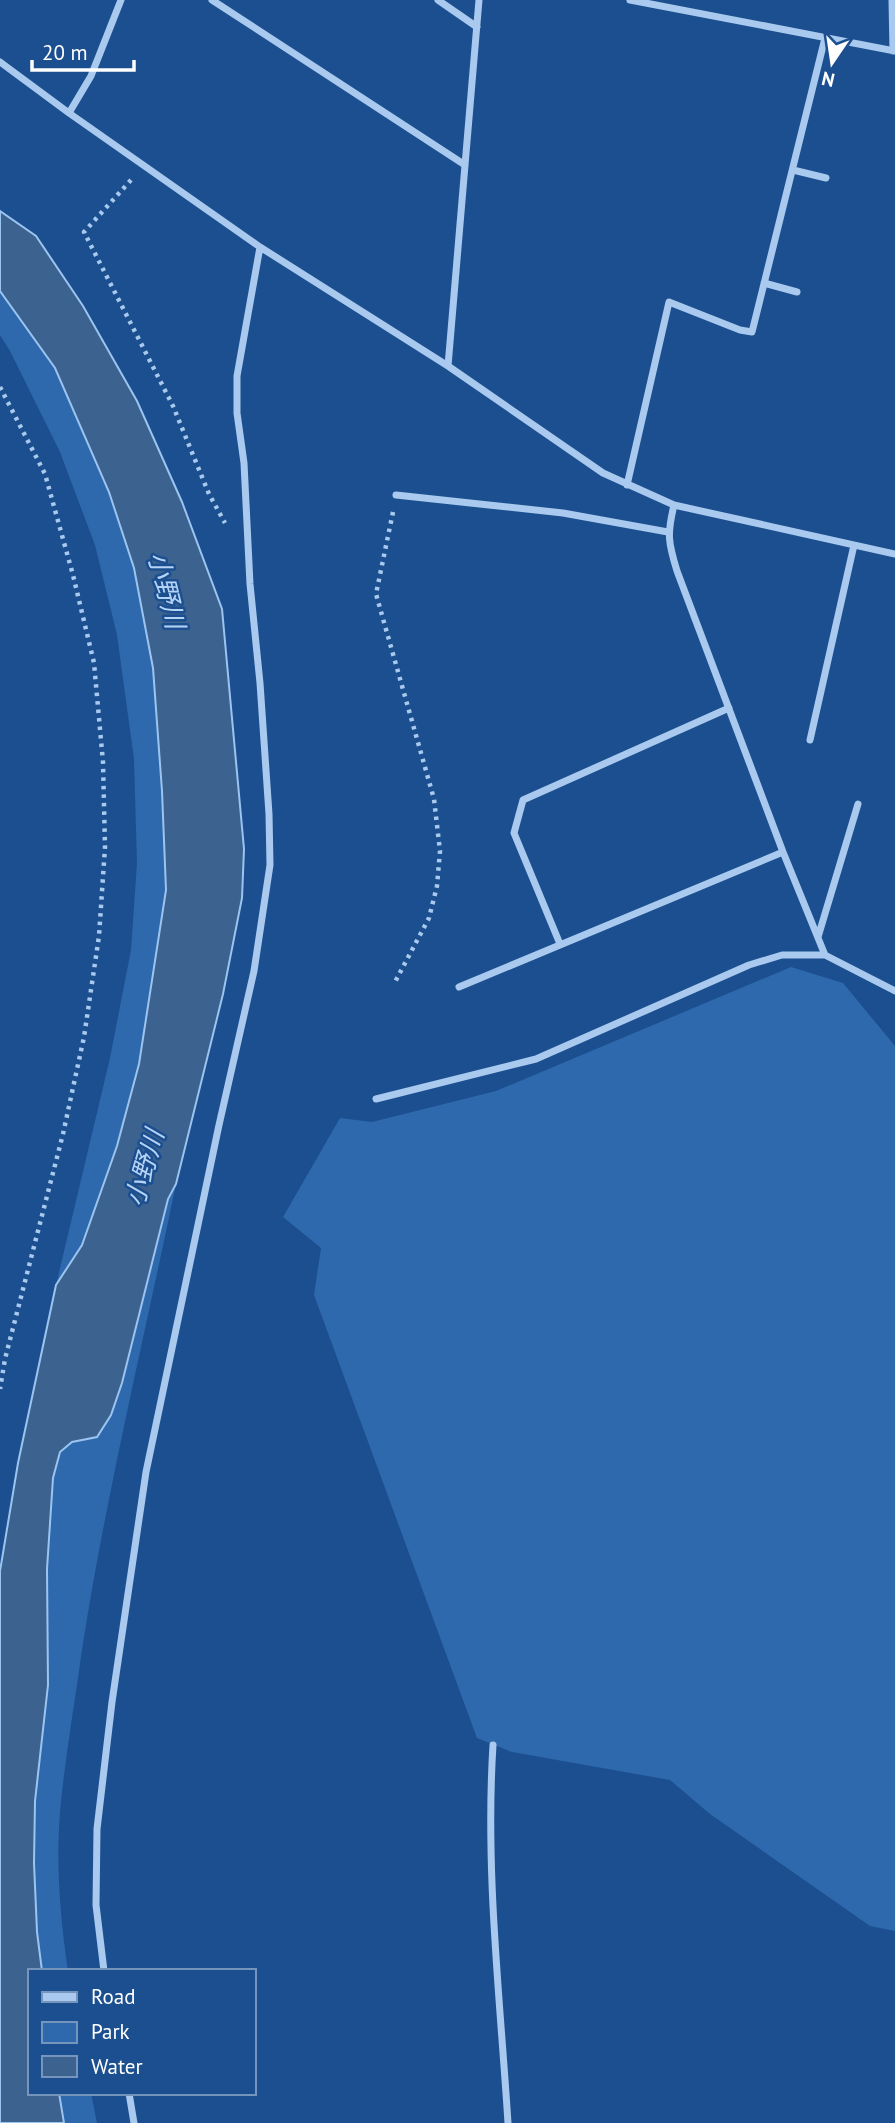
<svg xmlns="http://www.w3.org/2000/svg" width="895" height="2123" viewBox="0 0 895 2123" font-family="'PT Sans','Noto Sans JP',sans-serif">
<rect width="100%" height="100%" fill="#1b4f8f"/>
<path fill="#2e69ad" d="M0,291L55,368L109,492L134,567L153,668L162,791L166,890L139,1064L117,1146L82,1245L56,1285L110,1058L131,950L137,863L134,759L117,635L95,545L60,452L10,351L0,335Z
M791,967L843,983L895,1046V1931L870,1926L710,1814L670,1780L512,1752L477,1738L314,1295L321,1248L283,1217L340,1118L372,1122L496,1091Z
M176,1184C144,1339 106,1494 82,1650C75,1701 66,1752 61,1802C55,1858 60,1916 68,1971H42L37,1932L34,1863L35,1801L48,1685L47,1569L53,1478L60,1452L72,1442L97,1437L142,1304L168,1199Z
M59,2093H91L97,2123H64Z"/>
<path fill="#3c6290" stroke="#9cc4f0" stroke-width="2" d="M0,211L36,236L83,306L137,401L182,502L222,609L244,849L242,898L223,994L176,1184L168,1199L122,1383L111,1415L97,1437L72,1442L60,1452L53,1478L47,1569L48,1685L35,1801L34,1863L37,1932L42,1971H30V2093H59L64,2123H0V1571L18,1463L56,1285L82,1245L117,1146L139,1064L166,890L162,791L153,668L134,568L109,492L55,368L0,291Z"/>
<g fill="none" stroke-linecap="round" stroke-linejoin="round">
<path stroke="#a9c9ee" stroke-width="4.5" stroke-dasharray="3.5 5" stroke-linecap="butt" d="M131,180L84,232L173,406L209,494L225,523
M0,387L45,474L73,575L94,663L103,762L105,847L99,936L84,1037L63,1134L5,1359L0,1389
M393,512L376,594L434,799L440,851L437,886L429,918L395,982"/>
<path stroke="#a9c9ee" stroke-width="7" d="M212,0L465,165
M438,0L477,27
M630,0L895,51
M892,0L893,51
M0,62L69,113L260,247L448,366L603,473L674,505L895,554
M69,113L91,76L121,0
M793,170L826,178
M764,283L797,292
M448,366L479,0
M627,485L669,302L740,330L752,332L825,38
M396,495L563,513L668,532
M674,505C667,534 668,542 677,571L783,852L825,955L895,991
M810,740L854,545
M818,937L858,804
M560,944L514,833L523,800L729,708
M459,987L783,852
M376,1099L536,1059L749,965L782,955H825
M493,1745C485,1871 500,1997 508,2123
M104,1971L96,1905L97,1829L112,1702L146,1472L219,1125L254,971L270,865L269,814L260,683L250,584L244,463L237,413V376L260,247
M129,2093L134,2123"/>
</g>
<g text-anchor="middle" dominant-baseline="central" stroke-width="5" stroke-linejoin="round" paint-order="stroke">
<g font-size="26" font-style="italic" fill="#b5d3f5" stroke="#1b4f8f">
<text transform="translate(167 590) rotate(76)">小野川</text>
<text transform="translate(144 1168) rotate(-74)">小野川</text>
</g>
</g>
<rect x="28" y="1969" width="228" height="126" fill="#1b4f8f" stroke="#7695bc" stroke-width="2"/>
<rect x="42" y="1992" width="35" height="10" fill="#a9c9ee" stroke="#7695bc" stroke-width="2"/>
<text x="91" y="2004" font-size="21" fill="#ffffff">Road</text>
<rect x="42" y="2022" width="35" height="21" fill="#2e69ad" stroke="#7695bc" stroke-width="2"/>
<text x="91" y="2039" font-size="21" fill="#ffffff">Park</text>
<rect x="42" y="2056" width="35" height="21" fill="#3c6290" stroke="#7695bc" stroke-width="2"/>
<text x="91" y="2074" font-size="21" fill="#ffffff">Water</text>
<g transform="translate(832 63) rotate(193)" stroke="#1b4f8f" stroke-width="5" paint-order="stroke">
<path d="M0-5L12 26L0 18L-12 26Z" fill="#ffffff"/>
<text y="-10" font-size="19" font-weight="bold" text-anchor="middle" fill="#ffffff">N</text>
</g>
<path d="M32 60v10h102v-10" fill="none" stroke="#ffffff" stroke-width="3.5"/>
<text x="42" y="60" font-size="21" fill="#ffffff" stroke="#1b4f8f" stroke-width="5" paint-order="stroke">20 m</text>
</svg>
